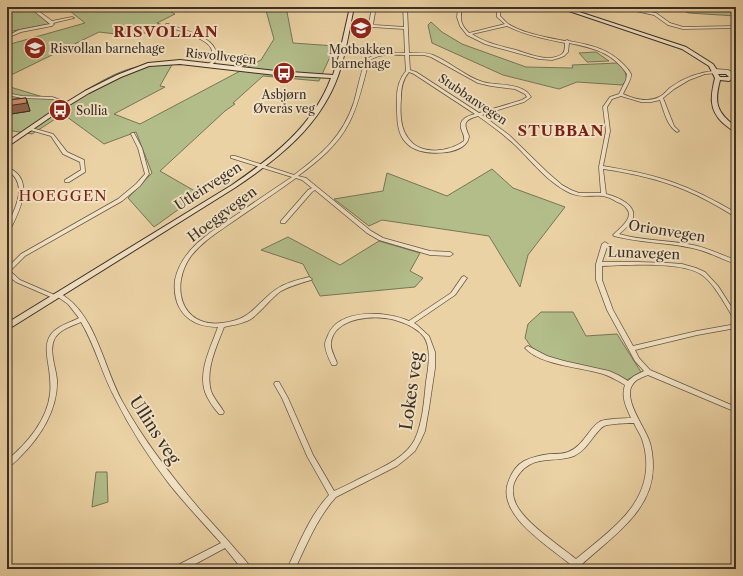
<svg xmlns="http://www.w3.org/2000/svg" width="743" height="576" viewBox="0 0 743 576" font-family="'Libre Caslon Text',serif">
<rect width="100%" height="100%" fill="#ebd2a4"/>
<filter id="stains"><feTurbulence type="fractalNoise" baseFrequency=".005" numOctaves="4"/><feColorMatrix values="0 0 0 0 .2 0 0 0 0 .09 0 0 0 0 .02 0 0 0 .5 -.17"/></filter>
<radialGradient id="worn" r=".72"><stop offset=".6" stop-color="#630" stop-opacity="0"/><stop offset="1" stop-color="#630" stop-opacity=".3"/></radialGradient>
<path fill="#b2bd8a" stroke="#767658" d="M7,7C28,7 34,7 49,24L7,32Z
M65,7H179L170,11L175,14L157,23L163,25L146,33L116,34L99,32L7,77V45L85,23Z
M265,7H286L293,43L335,46L319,81L263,76L233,103L235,104L225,111L160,171L200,194L154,227L128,198L152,173L136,132L104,144L63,114L32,134L7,130V86L43,97L67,102C92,87 118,68 148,65C156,64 164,64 173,63L161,84L160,86L165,87L114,114L140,124L261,60L274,39Z
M672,7H730L736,11V16L689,13Z
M431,22L442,32L462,44L526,67L573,68L572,65L618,63L625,71L627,80L622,85L577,82L559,89L503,75L432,43L428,25Z
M596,52L609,61L587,62L579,53Z
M492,169L513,188L565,207L528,255L520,287L489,236L382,220L369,226L334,199L383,191L387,173L447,196Z
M288,237L340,265L379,241L420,253L410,271L423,278L415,287L320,296L303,264L261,250Z
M541,312H573L586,336L617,334L641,372L625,381L601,370L552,359L535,352L525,338L528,324Z
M96,472H107L108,502L92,507Z"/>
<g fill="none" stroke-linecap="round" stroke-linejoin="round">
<g stroke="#675846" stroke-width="1.5">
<path id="street" d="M29,7H33L52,21L72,17L74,18L53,23L54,24L52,26L21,32L7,38V36L19,30L50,24Z
M372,7H376L373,24L374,25L404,27L403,7H407L409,53C417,53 426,52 433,55C450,62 466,77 483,82C497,86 523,82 531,97L524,102L482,115L509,135L547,172L562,185L571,190L579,193H601L599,167L606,131L603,107L610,97L619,94L626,80L627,74C612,52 593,48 569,43L568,52L564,56L559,58L552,60L539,59L495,47L485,44L467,35L460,26L457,17L458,9L422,8L420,7H462C460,19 460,24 469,33L505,24L497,17V7H501L500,16C503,19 505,21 507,23C520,33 550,38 565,41L567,40L569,41C591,45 610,49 625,66C627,68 630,72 631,74C632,79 625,89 623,94C634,99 648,103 659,97C664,95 667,90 671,87C684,78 699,72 715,71L713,70L715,69L728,70L736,74V77L726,72L717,71V73L705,74L689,80L674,89L663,98L674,126L679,131L677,132C667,126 664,111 660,100L651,102H641L621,96L612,99L607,107L610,131L603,166C627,170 650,174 672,182C695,190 716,201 736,213V216H734C718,206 702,197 685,190C659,179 631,173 603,169L606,194C617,197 639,205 632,220C629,226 624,230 619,234C643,241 668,240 693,245C708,248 721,255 736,260V264C721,259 707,251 692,248C666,242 640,243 614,236L613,235L614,234C620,228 634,218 627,209C625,206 621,203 617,202C613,199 608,197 603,196C591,195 581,198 570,193C547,182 532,161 514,144C503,134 491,125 478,116C464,120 463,123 469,136C469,137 468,141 467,142C458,155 428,155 415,149C410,147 406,143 403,139C397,130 397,116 397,106C396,93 398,80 406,71L405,55C393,55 379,53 369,61C363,82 359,104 349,123C338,145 318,161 298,176L306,178L371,231L383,238L430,251L450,252L453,254L450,256L430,255L379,240L367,233L315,190L312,192L285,223H281V221L308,190L312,188L302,180L296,178C274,194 251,209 228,225C215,234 201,243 191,256C170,285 180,328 222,323C251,320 254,306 275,290C285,283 297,280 309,277L312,279L311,280C301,283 290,286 281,291C270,299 262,311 251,319C242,324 233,325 224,327C217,346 205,369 211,391C214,399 220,405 224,412L223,414H219C213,407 208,400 205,392C198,371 211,347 218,327C202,327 187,322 179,307C175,299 174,289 175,280C182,247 213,231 239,213C256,201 274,189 292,177L231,158V156H235L294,175C322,154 343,136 354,102C358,88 360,74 366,60C377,51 391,53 405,53L404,29L372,27L369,24ZM507,26C525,35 545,39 565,43C565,47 565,52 562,54C549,63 529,54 516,50C501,46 485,43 472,34ZM409,55H424L431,57L478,83L491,86L515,89L525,94L527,97L522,100L479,113L416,72L410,70ZM409,72L414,74L475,114C468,116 459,119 461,128C462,133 465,135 464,141C449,152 420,156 408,138C400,128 400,111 401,99C401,89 402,80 409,72Z
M631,8L656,13L670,23L683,27L736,26V28L683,29L668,25L654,15L631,10L570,11L568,10L570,9Z
M166,24H168C181,29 210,36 215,49C217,53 216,58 215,62L210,66L207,65L212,61C212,57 213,52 211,48C206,38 177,30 166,26Z
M7,93L22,96L52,97L70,103L68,104L52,99L22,98L7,95Z
M30,128H32L53,134L67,152L84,160L85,171V172L69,182H65V180L81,170L80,162L63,154L51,136L30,130Z
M132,133H134L142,148L149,174L140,186L122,201L25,256L10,271L20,280L57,296V294C61,293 64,296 67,298C96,319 105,370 122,401C144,441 172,477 202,512C213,524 225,537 236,550C241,556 248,562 251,569H242L225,548L186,569H175L176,566L221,543C204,524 186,505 170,485C150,459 131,430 116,400C102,375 96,347 81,322C72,326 58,330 54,340C49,351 56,368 57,380C58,409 41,436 21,456C17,460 13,465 7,467V460C27,444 47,420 50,394C51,386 50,377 49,369C47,356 43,341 54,331C61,325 71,322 79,318L68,304L58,297L57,298H53L16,282L7,275V268L21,254L118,199L136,184L145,174L138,148L131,134Z
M7,167C36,179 20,210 10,230L7,232C7,224 10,220 13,213C20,197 24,181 7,170Z
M605,242L608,244L602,262H637L668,263L682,264L696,268L705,272L718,286L736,314V320L734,319C726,306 714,283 702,275C683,261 626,265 602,266V280L613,310L633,346L697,331L736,324V328L697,335L635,350L639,358L650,370L736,407V412L648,375C643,377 636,379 633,384C622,398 644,426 649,440C652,448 653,458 653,467C653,514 606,540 577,569H568L571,565C549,546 494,514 509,480C512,472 517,465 524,461C532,457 541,455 550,454C556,454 563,454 568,452C584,446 589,427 601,421C606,419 625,418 631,418C626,407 621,397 625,385C619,381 613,378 606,375C583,367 541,366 525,348L526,347L528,346L547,356L564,361L609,371L618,375L628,381L634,376L644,371L635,361L607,310L596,280V264L602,244ZM634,423C636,428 640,434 642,439C653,472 642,500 618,523C605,536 590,547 576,559C560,546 525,523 516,504C513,498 512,490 514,483C517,476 522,469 529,465C543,457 559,462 574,456C583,452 589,443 595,435C598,432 600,428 604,426C608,424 627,423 634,423Z
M464,276L467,278L455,295L414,323L417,325L429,336L435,352V368L429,408L425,431L421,440L415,451L407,458L397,466L336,497C317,518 307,544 295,569H287C299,544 310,515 329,495L307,456L282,398L274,384L275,382H279L288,398L313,455L334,491C346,486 356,480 367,475C385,466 406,457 415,439C423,421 424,400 426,382C428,369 432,349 424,337C418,329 408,324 398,321C379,314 334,316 331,343C330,349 335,357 337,363L336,365H332C329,359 325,351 325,344C325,341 327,338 328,335C339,308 387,311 409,321L451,293L462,277Z"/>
</g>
<g stroke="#3b2f26" stroke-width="2">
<path id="secondary" d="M350,7H354C349,30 346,54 338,76C320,126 279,158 236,187L7,330V323L232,185C273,157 313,126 331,78L276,75L180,64L149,66L121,77L89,93L58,112L7,147V142L54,110L85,91L117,75L148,63L180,60L276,71L333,75L339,56Z
M557,7H564L686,47L713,64L717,70L729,72L735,77L729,81L720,80C714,103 716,112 736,127V132C731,130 727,126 723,123C708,109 711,95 715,78L709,66L682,49ZM718,74H726L729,77H720Z"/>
</g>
<use href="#street" fill="#f2e2c4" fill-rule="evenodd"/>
<use href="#secondary" fill="#f2e2c4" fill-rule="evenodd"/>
</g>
<path fill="#b37d5f" stroke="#3b2f26" d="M252,57V61L245,66L234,63V59Z
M26,98L30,111L11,114H7V100Z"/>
<path fill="#92664d" stroke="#3b2f26" d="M252,57V61L245,66L244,62Z
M26,98L30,111L11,114L8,106Z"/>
<path fill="#d0916e" stroke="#3b2f26" d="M242,54L252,57L244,62L234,59Z
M26,98L27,103L7,106V100Z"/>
<defs>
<g id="school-disc" transform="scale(1.15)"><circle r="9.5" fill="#8f2418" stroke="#f2e2c4"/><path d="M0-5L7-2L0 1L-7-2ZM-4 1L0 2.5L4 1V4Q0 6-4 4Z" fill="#fff"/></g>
<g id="bus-disc" transform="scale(1.15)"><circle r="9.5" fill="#8f2418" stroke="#f2e2c4"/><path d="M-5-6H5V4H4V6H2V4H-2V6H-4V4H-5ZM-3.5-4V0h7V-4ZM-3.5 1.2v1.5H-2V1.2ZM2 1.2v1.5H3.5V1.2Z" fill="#fff"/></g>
</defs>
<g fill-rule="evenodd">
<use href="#school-disc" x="361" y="28"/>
<use href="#school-disc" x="35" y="48"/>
<use href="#bus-disc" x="284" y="73"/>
<use href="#bus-disc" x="60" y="110"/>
</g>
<g text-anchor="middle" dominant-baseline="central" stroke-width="4" stroke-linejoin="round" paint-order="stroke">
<g font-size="12" fill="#3b2f26" stroke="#f2e2c4" text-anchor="start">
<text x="50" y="48">Risvollan barnehage</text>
<text x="361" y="49" text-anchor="middle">Motbakken<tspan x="361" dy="14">barnehage</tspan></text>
<text x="284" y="94" text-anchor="middle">Asbjørn<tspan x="284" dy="14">Øverås veg</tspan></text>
<text x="76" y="110">Sollia</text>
</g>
<g font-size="12" fill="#3b2f26" stroke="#f2e2c4">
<text transform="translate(221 56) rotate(6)">Risvollvegen</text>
<text transform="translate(473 99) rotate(34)">Stubbanvegen</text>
</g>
<g font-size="14" fill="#3b2f26" stroke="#f2e2c4">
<text transform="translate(208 186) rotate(-33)">Utleirvegen</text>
<text transform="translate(222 214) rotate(-37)">Hoeggvegen</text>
<text transform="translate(667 231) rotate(9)">Orionvegen</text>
<text transform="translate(644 253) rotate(2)">Lunavegen</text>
</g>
<g font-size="15" font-weight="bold" letter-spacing="1" fill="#7a1f14" stroke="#f2e2c4">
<text x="166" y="31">RISVOLLAN</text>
<text x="561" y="130">STUBBAN</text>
</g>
<g font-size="15" letter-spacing="1" fill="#7a1f14" stroke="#f2e2c4">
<text x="63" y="195">HOEGGEN</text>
</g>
<g font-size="17" fill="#3b2f26" stroke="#f2e2c4">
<text transform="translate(411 391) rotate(-82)">Lokes veg</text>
<text transform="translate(155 430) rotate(57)">Ullins veg</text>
</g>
</g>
<rect width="743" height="576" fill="none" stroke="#ebd2a4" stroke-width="24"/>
<rect x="8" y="8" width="727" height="560" fill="none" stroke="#3b2f26" stroke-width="2"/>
<rect x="12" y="12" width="719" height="552" fill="none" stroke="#3b2f26"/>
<rect width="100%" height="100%" filter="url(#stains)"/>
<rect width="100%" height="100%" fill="url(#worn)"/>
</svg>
